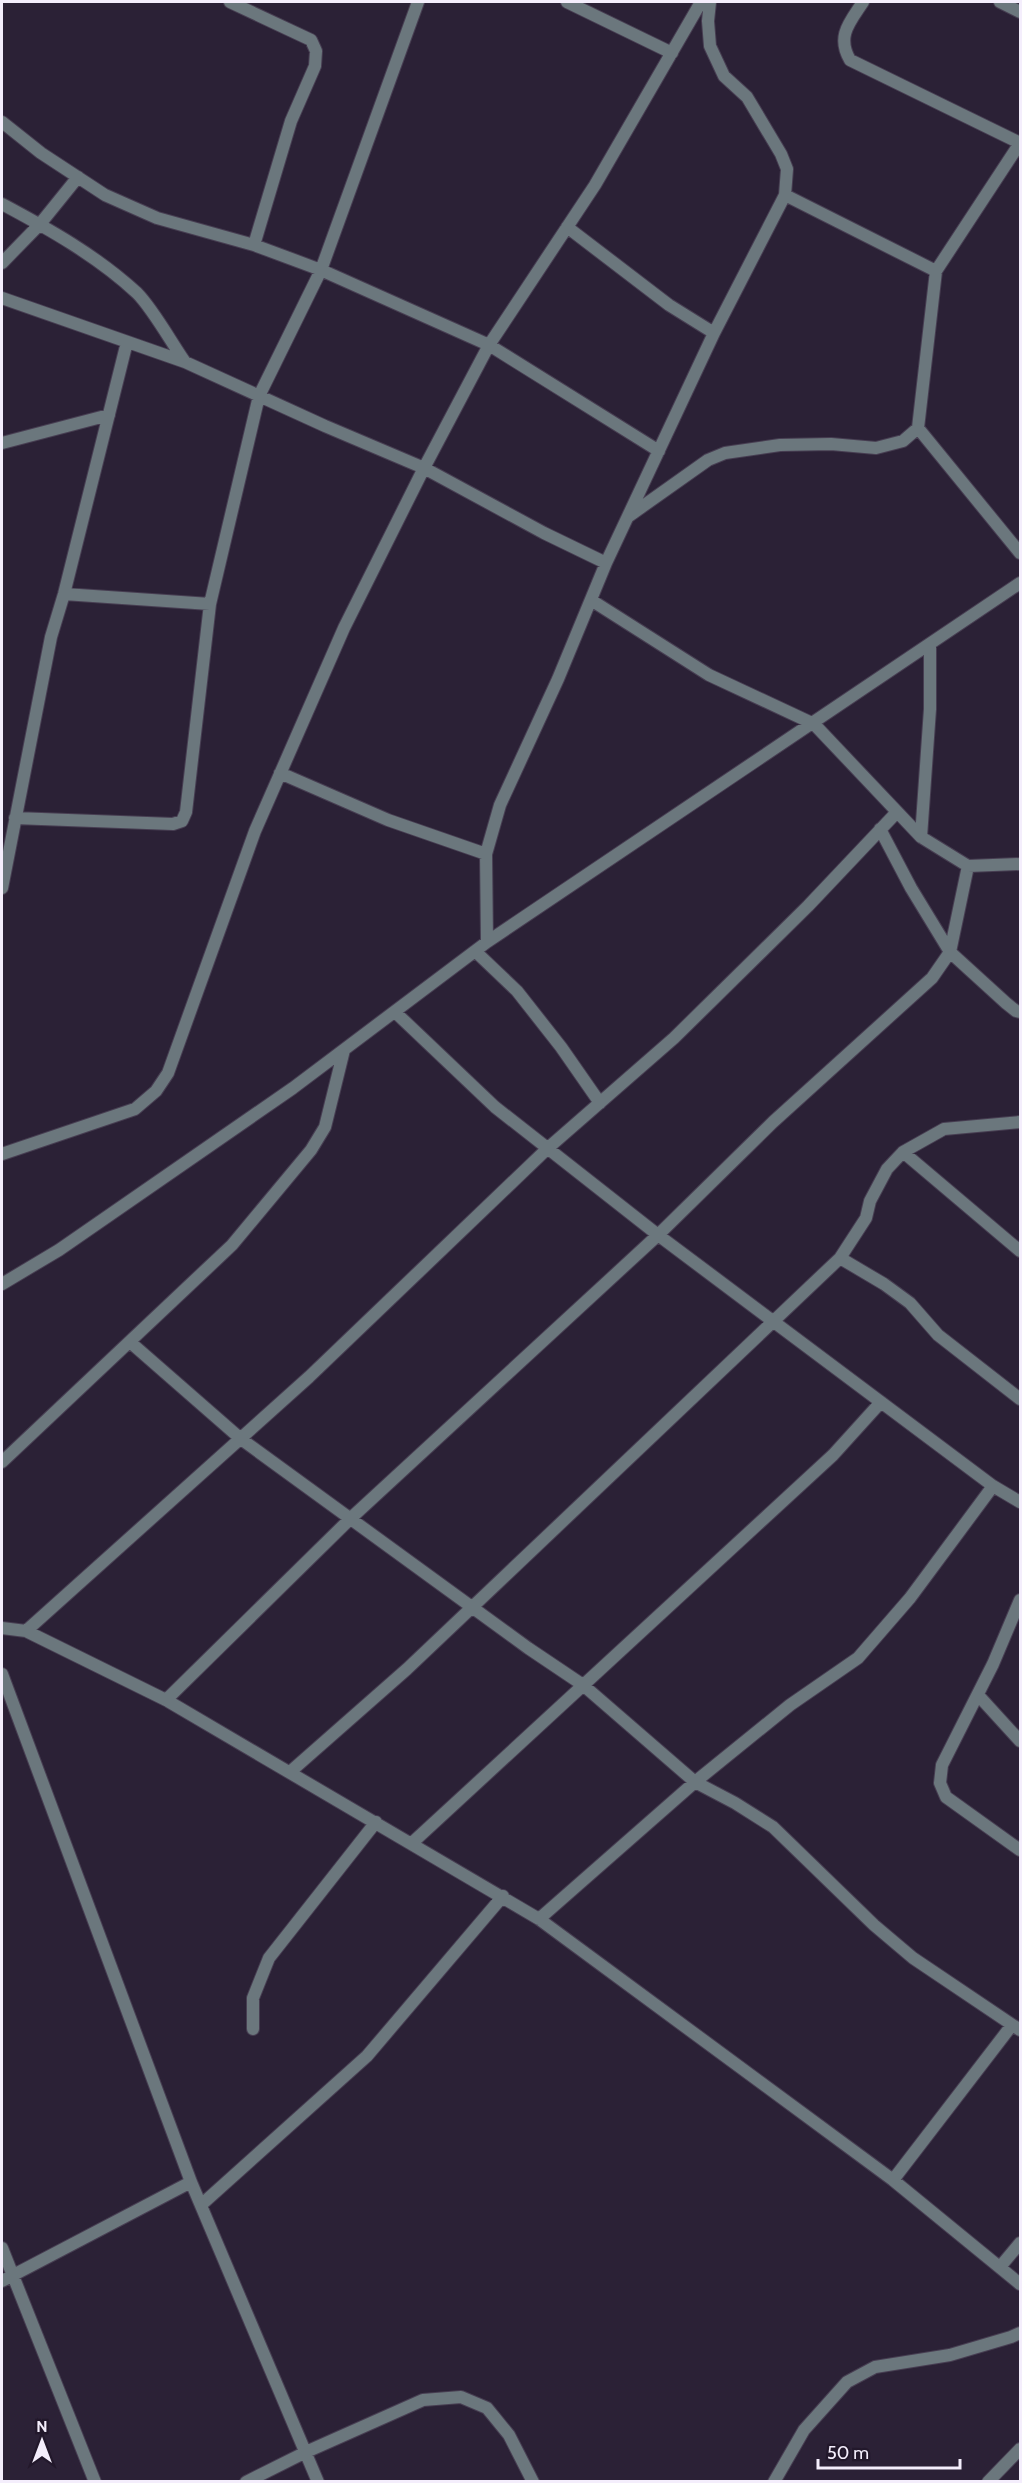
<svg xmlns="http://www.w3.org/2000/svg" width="1022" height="2483" viewBox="0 0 1022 2483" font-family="Cabin,sans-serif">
<rect width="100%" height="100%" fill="#2b2136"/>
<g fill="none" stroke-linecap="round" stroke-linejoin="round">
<g stroke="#473e52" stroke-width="14">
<path id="minor" d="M230,2L311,40L316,51L315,66L291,121L254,245
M567,2L672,53
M863,2C850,22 836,36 850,60L1020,143
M1000,2L1020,12
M2,122L41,153L105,195L157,218L254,245L321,270L489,345L659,451
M2,204C49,229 97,256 137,293C153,309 171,342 185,362
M567,227L669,305L714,333
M2,263L40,224L78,177
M936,271L1020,143
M2,298L185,362L325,426L424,468L544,533L606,563
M918,428L1020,553
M2,443L109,415
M629,516L708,460L725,453L780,445L831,444L876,448L903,441L918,428L936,271L785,195
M64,594L210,604
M591,600L709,675L814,724L921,837L968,866L1020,864
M280,773L388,820L486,854
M15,818L173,824L182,821L186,812L210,604L259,396L321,270L418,2
M880,829L911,888L950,952L1006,1003L1016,1011L1020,1012
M921,837L930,709V645
M2,888L51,637L64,594L127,342
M487,942L486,854L500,805L558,679L606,563L714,333L785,195L787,169L781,154L747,97L724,76L710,46L708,21L710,2
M475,951L517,991L561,1047L600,1103
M396,1013L495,1107L658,1235L993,1486L1020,1502
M903,1152L1020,1251
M2,1154L135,1109L156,1091L168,1073L255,831L344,628L424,468L489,345L595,185L701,2
M840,1258L884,1284L910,1303L938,1335L1020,1399
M2,1284L59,1250L293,1088L487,942L1020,583
M130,1342L241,1439L528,1648L583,1685L695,1782L735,1803L773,1827L874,1925L913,1958L1020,2030
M2,1462L232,1245L311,1150L325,1127L344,1050
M1020,1600L993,1664L942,1765L940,1783L946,1797L1020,1850
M2,1628L26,1631L166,1700L539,1919L893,2180L1020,2284
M26,1631L309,1377L548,1148L674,1038L808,906L897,812
M2,1674L191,2182L318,2482
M978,1695L1020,1741
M166,1700L351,1518L658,1235L773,1122L932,978L950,952L968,866
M290,1772L407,1669L840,1258L866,1218L870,1201L887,1169L903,1152L944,1129L1020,1122
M412,1843L833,1455L881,1402
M539,1919L695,1782L790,1705L858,1658L910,1598L993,1486
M253,2029V1998L269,1958L376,1822
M893,2180L1012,2025
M201,2205L367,2056L503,1896
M2,2248L95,2482
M1000,2267L1020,2243
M2,2281L191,2182
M246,2482L306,2452L423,2400L461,2397L487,2408L509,2435L533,2482
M774,2482L804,2430L847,2382L875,2367L950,2355L1011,2337L1020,2333
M988,2482L1020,2449"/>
</g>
<use href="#minor" stroke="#6b777d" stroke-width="12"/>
</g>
<rect width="1022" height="2483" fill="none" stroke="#f4eefc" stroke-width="6"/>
<g transform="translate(42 2441)" stroke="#22182b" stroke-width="4.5" paint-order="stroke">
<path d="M0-4.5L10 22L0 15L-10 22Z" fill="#f4eefc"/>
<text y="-9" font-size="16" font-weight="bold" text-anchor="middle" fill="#f4eefc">N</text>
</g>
<path d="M818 2459v9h142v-9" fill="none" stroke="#f4eefc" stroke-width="3"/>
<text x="827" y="2459" font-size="18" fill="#f4eefc" stroke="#22182b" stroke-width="4.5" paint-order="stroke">50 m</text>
</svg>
